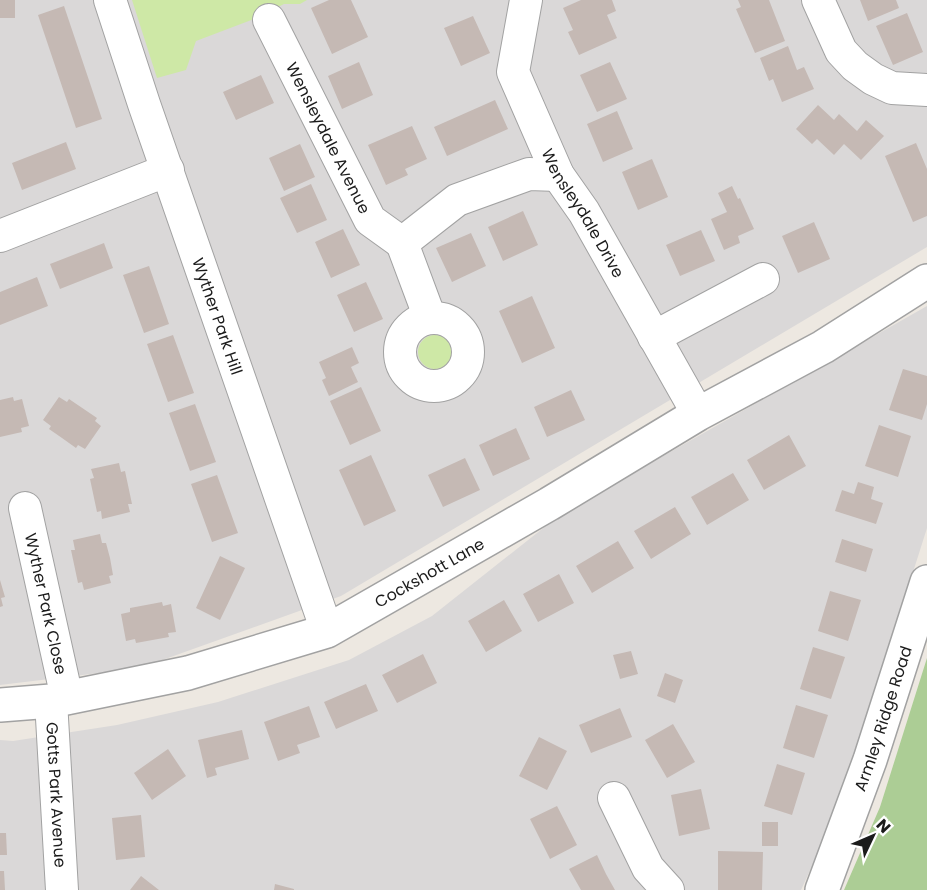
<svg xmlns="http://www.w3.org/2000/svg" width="927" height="890" viewBox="0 0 927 890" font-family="Poppins,sans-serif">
<rect width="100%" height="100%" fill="#ede8e1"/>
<path fill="#dad8d8" d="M0,0H927V247L341,596L140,668L0,685Z
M927,306V528L838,809L801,890H0V740L13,741L117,725L218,702L349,660L432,616L561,514Z"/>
<path fill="#cee8a6" d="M132,0H307L300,4H284L254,19L196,41L186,70L157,78Z
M418 352a17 17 0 1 1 34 0a17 17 0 1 1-34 0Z"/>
<path fill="#accd95" d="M927,658V890H844L880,807Z"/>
<path fill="#c5b9b4" d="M0,0H15V18H0Z
M329,0H351L368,37L332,54L311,8Z
M581,0H612L616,11L607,15L617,38L579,55L568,32L573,30L563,8Z
M738,0H769L785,41L755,53L736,9L741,7Z
M860,0H896L899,8L868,21Z
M64,6L102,119L76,128L38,15Z
M907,13L923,52L893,65L876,26Z
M473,16L490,53L461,66L444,28Z
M788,46L797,70L804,67L814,89L782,102L773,79L769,81L760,58Z
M359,62L373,95L342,109L328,76Z
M610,62L627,99L597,112L580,75Z
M261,75L274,103L236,120L223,92Z
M495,100L508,129L447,156L434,127Z
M818,105L834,120L839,114L857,131L866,120L884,136L861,160L844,144L834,155L817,139L812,144L796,129Z
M617,111L633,149L603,162L587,124Z
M412,126L427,159L405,169L408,175L386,185L368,145Z
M66,142L76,169L22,190L12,163Z
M916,143L927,169V216L913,222L885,156Z
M300,144L315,177L284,191L269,158Z
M652,159L668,197L638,210L622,172Z
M311,184L327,220L297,233L280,198Z
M732,186L738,199L740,198L754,229L738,236L740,243L724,250L711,219L727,212L718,193Z
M523,211L538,245L503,261L488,227Z
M814,222L830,259L798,273L782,236Z
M343,229L360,265L331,278L315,242Z
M701,230L715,261L680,276L666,245Z
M471,233L486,266L452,282L436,248Z
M104,243L113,268L60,289L50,264Z
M149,266L169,324L144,333L123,275Z
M37,277L48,306L0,325V292Z
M366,282L383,319L354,332L337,295Z
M532,296L555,348L522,363L499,311Z
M173,335L194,393L168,402L147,344Z
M352,347L359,363L351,367L358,382L329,396L322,380L326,378L319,362Z
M903,369L927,376V404L922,420L889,410Z
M361,387L381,431L350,445L330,401Z
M571,390L585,420L547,437L534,407Z
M13,397L14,401L22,399L29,426L21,428L22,432L0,437V400Z
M59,397L67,402L69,399L97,418L95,421L101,426L85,449L78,445L76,448L62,438L49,429L51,426L43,420Z
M195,404L216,462L190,471L169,413Z
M879,425L911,436L898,477L865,466Z
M516,428L530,459L493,476L479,445Z
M789,435L806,466L764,490L747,460Z
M371,455L396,511L364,526L339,470Z
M465,458L480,490L443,507L428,475Z
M119,463L121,472L125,471L132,504H128L130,512L102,519L101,511L97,512L90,479L94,478L91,469Z
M733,473L749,500L707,525L691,497Z
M217,475L238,533L212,542L191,484Z
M858,482L874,487L871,499L883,503L876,524L835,511L842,490L854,494Z
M675,507L691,534L651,559L634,531Z
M100,534L102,543H106L110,558L113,575L109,576L111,583L84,590L82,582L78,583L71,550H75L73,540Z
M842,539L873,549L866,572L835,562Z
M618,541L634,568L592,593L576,566Z
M220,556L245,568L220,620L196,608Z
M559,574L574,603L538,622L523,594Z
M0,580L5,597L1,598L3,606L0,607Z
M830,591L861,600L848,641L818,631Z
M504,600L522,631L486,652L468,621Z
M162,602L163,606L171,604L176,632L168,633L169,637L136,643L135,639L126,641L121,614L130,612V608Z
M813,647L845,657L831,699L800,689Z
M631,651L638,674L620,679L613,655Z
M423,654L437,683L397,703L382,675Z
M665,673L683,680L675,703L657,696Z
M366,684L378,711L336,729L324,702Z
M796,705L828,715L814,758L783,748Z
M309,706L320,737L297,745L300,753L278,761L264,722Z
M620,708L632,737L591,753L579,725Z
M673,724L695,762L667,778L645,740Z
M242,730L249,759L215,768L217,775L207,778L198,740Z
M539,737L567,751L547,790L519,776Z
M168,749L186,776L152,800L134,773Z
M777,764L805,773L792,815L764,806Z
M701,789L710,829L679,836L671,795Z
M557,806L577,845L550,859L530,819Z
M141,815L145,857L116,860L112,818Z
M762,822H778V846H762Z
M0,833H6L7,855H0Z
M718,851L763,852L762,890H718Z
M597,855L606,874L615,890H581L569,869Z
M0,871H4L5,890H0Z
M141,876L159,890H130Z
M275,884L294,889V890H274Z"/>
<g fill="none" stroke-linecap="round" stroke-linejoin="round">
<g stroke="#a2a2a2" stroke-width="34">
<g id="minor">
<path id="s1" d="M110,0L144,104L327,631"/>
<path id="s2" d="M526,0L513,72L558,175L584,212L698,414"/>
<path d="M818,0L841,51L855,66L873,79L892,88L927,90"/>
<path id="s3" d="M269,20L370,220L402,243"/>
<path d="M0,236L168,170"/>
<path d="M430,318L402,243L457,200L529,174L558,175"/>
<circle cx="434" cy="352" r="34"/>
<path d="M654,337L763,279"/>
<path id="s4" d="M25,508L67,698"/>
<path id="s5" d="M51,701L62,890"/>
<path d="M614,798L648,868L668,890"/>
</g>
</g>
<g stroke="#a2a2a2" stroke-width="36">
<g id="tertiary">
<path id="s6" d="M0,705L51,701L188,673L327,631L549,504L698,414L823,347L927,281"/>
<path id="s7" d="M822,890L870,760L927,582"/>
</g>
</g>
<use href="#minor" stroke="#fff" stroke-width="32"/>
<use href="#tertiary" stroke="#fff" stroke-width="33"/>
</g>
<g text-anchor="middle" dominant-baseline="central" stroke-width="4.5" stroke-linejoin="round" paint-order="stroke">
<g font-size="16" fill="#1b1b1b" stroke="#fff">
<text stroke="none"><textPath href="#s3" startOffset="132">Wensleydale Avenue</textPath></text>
<text stroke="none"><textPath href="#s2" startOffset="231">Wensleydale Drive</textPath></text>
<text stroke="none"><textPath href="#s1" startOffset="334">Wyther Park Hill</textPath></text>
<text stroke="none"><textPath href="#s6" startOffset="454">Cockshott Lane</textPath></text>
<text stroke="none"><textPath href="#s4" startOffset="98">Wyther Park Close</textPath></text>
<text stroke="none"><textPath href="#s7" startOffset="182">Armley Ridge Road</textPath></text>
<text stroke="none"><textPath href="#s5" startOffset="94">Gotts Park Avenue</textPath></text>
</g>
</g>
<g transform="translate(873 836) rotate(46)" stroke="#ffffff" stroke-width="4.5" paint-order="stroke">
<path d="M0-4.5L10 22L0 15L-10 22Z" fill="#1b1b1b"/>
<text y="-9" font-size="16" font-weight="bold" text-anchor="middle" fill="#1b1b1b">N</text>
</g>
</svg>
